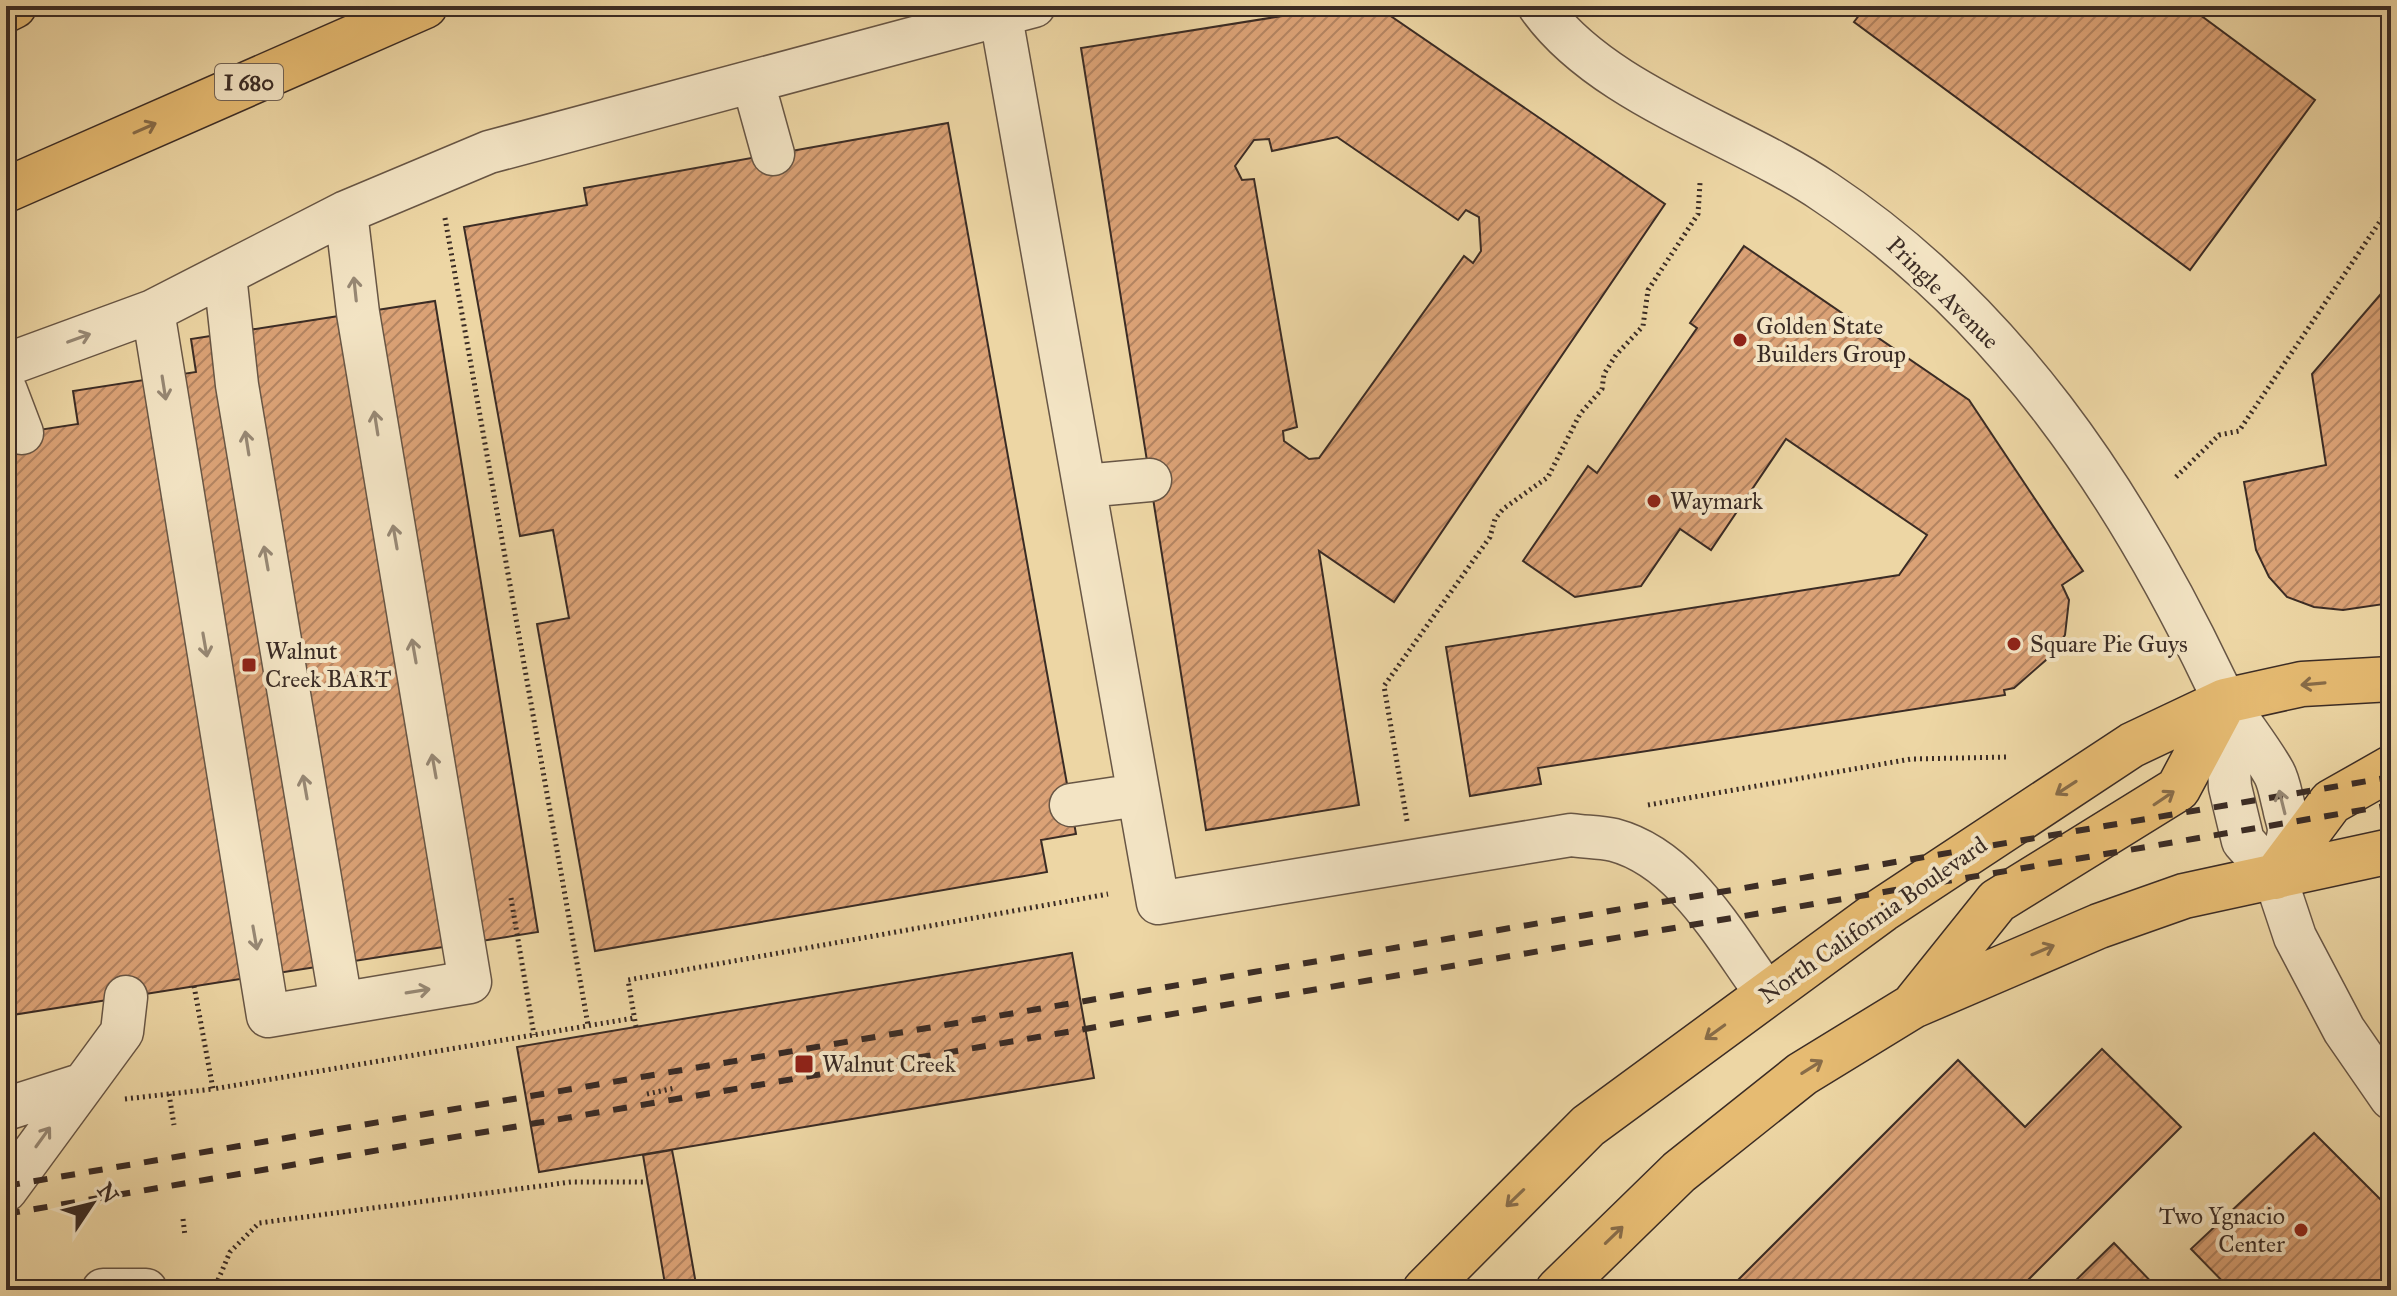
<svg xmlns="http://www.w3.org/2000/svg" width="2397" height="1296" viewBox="0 0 2397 1296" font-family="'IM FELL Great Primer',serif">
<defs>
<pattern id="building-hatch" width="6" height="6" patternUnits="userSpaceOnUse" patternTransform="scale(2)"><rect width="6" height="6" fill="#dba276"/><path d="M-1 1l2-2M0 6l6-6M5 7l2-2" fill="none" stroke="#b38461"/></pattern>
</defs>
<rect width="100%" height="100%" fill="#edd6a4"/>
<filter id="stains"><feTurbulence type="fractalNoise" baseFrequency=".0025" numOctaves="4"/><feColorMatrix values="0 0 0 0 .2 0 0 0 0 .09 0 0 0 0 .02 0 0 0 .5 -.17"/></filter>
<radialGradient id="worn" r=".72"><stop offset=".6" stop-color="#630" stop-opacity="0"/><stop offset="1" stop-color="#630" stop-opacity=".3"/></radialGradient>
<path fill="url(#building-hatch)" stroke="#3b2c25" stroke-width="2" fill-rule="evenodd" d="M1345,6H1376L1665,204L1394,602L1319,551L1359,805L1206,830L1081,48ZM1337,137L1458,220L1466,210L1479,217L1481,251L1473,263L1464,256L1319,458L1309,459L1284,441L1283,431L1297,427L1254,179L1242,180L1235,166L1254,140L1269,139L1272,151Z
M1866,6H2188L2315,100L2190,270L1854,22Z
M948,123L1076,834L1041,840L1047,872L595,951L537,624L569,618L553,530L520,536L464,227L587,205L584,188Z
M1744,246L1969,400L2083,571L2062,585L2069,600L2065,635L2054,653L2014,688L2004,690L2005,695L1538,768L1541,784L1470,796L1446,647L1899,575L1927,535L1786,439L1711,550L1680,529L1641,586L1575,597L1523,561L1588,466L1597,473L1697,328L1690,323Z
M2391,287V603L2343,610L2314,607L2287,597L2269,577L2256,550L2244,482L2326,465L2312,374L2386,288Z
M435,301L538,932L6,1016V435L78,424L73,391L196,372L191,339Z
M1072,953L1094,1078L539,1172L517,1047Z
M2102,1049L2181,1127L2018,1290H1728L1958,1060L2025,1127Z
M2314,1133L2391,1210V1290H2231L2191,1249Z
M672,1150L677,1176L697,1290H666L656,1231L643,1155Z
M2114,1243L2159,1290H2066Z"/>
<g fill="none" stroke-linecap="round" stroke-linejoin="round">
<g stroke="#685645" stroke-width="45">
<path id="minor" d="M1539,6C1601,94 1738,133 1825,192C2004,311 2124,490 2215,681C2231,714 2256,741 2274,773C2279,782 2281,796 2284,807C2285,814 2289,824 2289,831C2288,845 2279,863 2275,877
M1001,17L1158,903L1571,835C1585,837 1601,837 1614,840C1685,859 1726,939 1767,994
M753,82L773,154
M225,275L237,385L341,1003
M153,311L268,1016L470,982L358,313L346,212
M6,365L153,311L346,212L489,152L1034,6
M6,391L22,433
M1084,486L1150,480
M2225,703L2230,787L2243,841L2275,877L2295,937L2344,1030L2391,1098
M1071,805L1138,795
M6,1109L81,1085
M6,1190L122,1032L126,997
M103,1290H146"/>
</g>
<g stroke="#3b2c25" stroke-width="47">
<path id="major" d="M2275,877L2331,802L2391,768
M1916,1002L1997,901L2178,789L2225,701
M1425,1290L1588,1126L1882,910L2132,745L2225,701L2302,684L2391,679
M1558,1290L1679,1172L1802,1074L1913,1006L2099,926L2184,896L2391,851"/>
</g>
<g stroke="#3b2c25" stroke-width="47">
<path id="highway" d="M6,10L14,6
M6,190L425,6"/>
</g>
<path stroke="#3b2c25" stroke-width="5" stroke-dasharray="2 4" stroke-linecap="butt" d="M445,218L588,1025
M2176,477L2219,435L2239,431L2391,205
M1648,805L1911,759L2006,757
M1407,821L1384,686L1490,537L1495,519L1503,509L1548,477L1580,414L1602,389L1604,374L1616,355L1643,326L1648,290L1698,214L1700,183
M511,898L534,1035
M194,986L213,1089L634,1018
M636,1027L628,980L1108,894
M169,1094L174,1125
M647,1094L675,1088
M125,1099L213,1089
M183,1219L185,1236
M218,1280L230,1252L259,1223L571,1182H648"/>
<use href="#minor" stroke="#f3e4c4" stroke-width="42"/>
<use href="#major" stroke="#e6bb72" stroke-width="44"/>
<use href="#highway" stroke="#e6bb72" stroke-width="44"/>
<path stroke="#3b2c25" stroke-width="6" stroke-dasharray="14 14" stroke-linecap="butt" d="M6,1186L2391,777
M6,1214L2391,805"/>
</g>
<defs><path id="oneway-shaft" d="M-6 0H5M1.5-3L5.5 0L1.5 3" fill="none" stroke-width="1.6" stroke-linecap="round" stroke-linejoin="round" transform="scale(2)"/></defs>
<g stroke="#886c48">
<use href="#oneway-shaft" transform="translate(145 128) rotate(-24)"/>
<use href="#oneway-shaft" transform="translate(2313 684) rotate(175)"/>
<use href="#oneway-shaft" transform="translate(2066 788) rotate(147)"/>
<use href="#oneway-shaft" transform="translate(2164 798) rotate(-34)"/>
<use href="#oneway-shaft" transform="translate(2043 950) rotate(-23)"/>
<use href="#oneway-shaft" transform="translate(1715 1032) rotate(144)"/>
<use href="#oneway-shaft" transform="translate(1812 1067) rotate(-32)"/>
<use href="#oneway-shaft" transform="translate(1515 1198) rotate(136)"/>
<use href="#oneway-shaft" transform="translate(1614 1235) rotate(-44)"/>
</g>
<g stroke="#978874">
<use href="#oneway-shaft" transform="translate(355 289) rotate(-96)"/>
<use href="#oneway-shaft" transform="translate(79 338) rotate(-20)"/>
<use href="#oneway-shaft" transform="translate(164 388) rotate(81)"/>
<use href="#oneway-shaft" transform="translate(376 423) rotate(-99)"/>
<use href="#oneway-shaft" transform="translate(247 443) rotate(-99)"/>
<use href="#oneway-shaft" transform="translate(395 537) rotate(-100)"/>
<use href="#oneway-shaft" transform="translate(266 558) rotate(-100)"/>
<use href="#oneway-shaft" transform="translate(205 645) rotate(80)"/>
<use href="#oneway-shaft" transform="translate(414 651) rotate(-100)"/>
<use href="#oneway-shaft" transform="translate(434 766) rotate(-100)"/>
<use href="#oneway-shaft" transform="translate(305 787) rotate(-100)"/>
<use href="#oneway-shaft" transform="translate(2282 802) rotate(-104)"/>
<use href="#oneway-shaft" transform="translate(255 938) rotate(80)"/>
<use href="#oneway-shaft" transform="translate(418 991) rotate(-9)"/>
<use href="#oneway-shaft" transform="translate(43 1137) rotate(-54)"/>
</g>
<g fill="#8f2418" stroke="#f3e4c4" stroke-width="3">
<circle cx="1740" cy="340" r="8"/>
<circle cx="1654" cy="501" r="8"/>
<circle cx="2014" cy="644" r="8"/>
<rect x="241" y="657" width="16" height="16" rx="4"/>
<rect x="794" y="1054" width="20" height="20" rx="4"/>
<circle cx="2301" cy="1230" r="8"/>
</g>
<g text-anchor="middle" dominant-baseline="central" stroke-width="8" stroke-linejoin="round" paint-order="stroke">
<rect fill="#f3e4c4" stroke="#726355" stroke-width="2" x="215" y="64" width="68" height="36" rx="6"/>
<g font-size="22" font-weight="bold" fill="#3b2c25">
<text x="249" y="82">I 680</text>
</g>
<g font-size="24" fill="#3b2c25" stroke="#f3e4c4">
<text transform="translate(1943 293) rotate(45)">Pringle Avenue</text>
<text transform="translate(1873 920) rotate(-35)">North California Boulevard</text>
</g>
<g font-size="24" fill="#3b2c25" stroke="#f3e4c4" text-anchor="start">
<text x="1756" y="326">Golden State<tspan x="1756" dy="28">Builders Group</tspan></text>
<text x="1670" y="501">Waymark</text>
<text x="2030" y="644">Square Pie Guys</text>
<text x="265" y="651">Walnut<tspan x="265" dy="28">Creek BART</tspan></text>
<text x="822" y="1064">Walnut Creek</text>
<text x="2285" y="1216" text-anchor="end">Two Ygnacio<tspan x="2285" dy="28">Center</tspan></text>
</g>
</g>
<rect width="2397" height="1296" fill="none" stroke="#edd6a4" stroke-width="32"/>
<rect x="8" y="8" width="2381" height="1280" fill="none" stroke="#3b2c25" stroke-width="4"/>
<rect x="16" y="16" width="2365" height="1264" fill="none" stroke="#3b2c25" stroke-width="2"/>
<g transform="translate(92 1204) rotate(55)" stroke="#f3e4c4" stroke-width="6" paint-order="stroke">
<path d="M0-6L14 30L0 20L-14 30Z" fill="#3b2c25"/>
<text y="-12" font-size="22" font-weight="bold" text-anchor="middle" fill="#3b2c25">N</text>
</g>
<rect width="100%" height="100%" filter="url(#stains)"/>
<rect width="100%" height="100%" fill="url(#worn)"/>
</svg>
